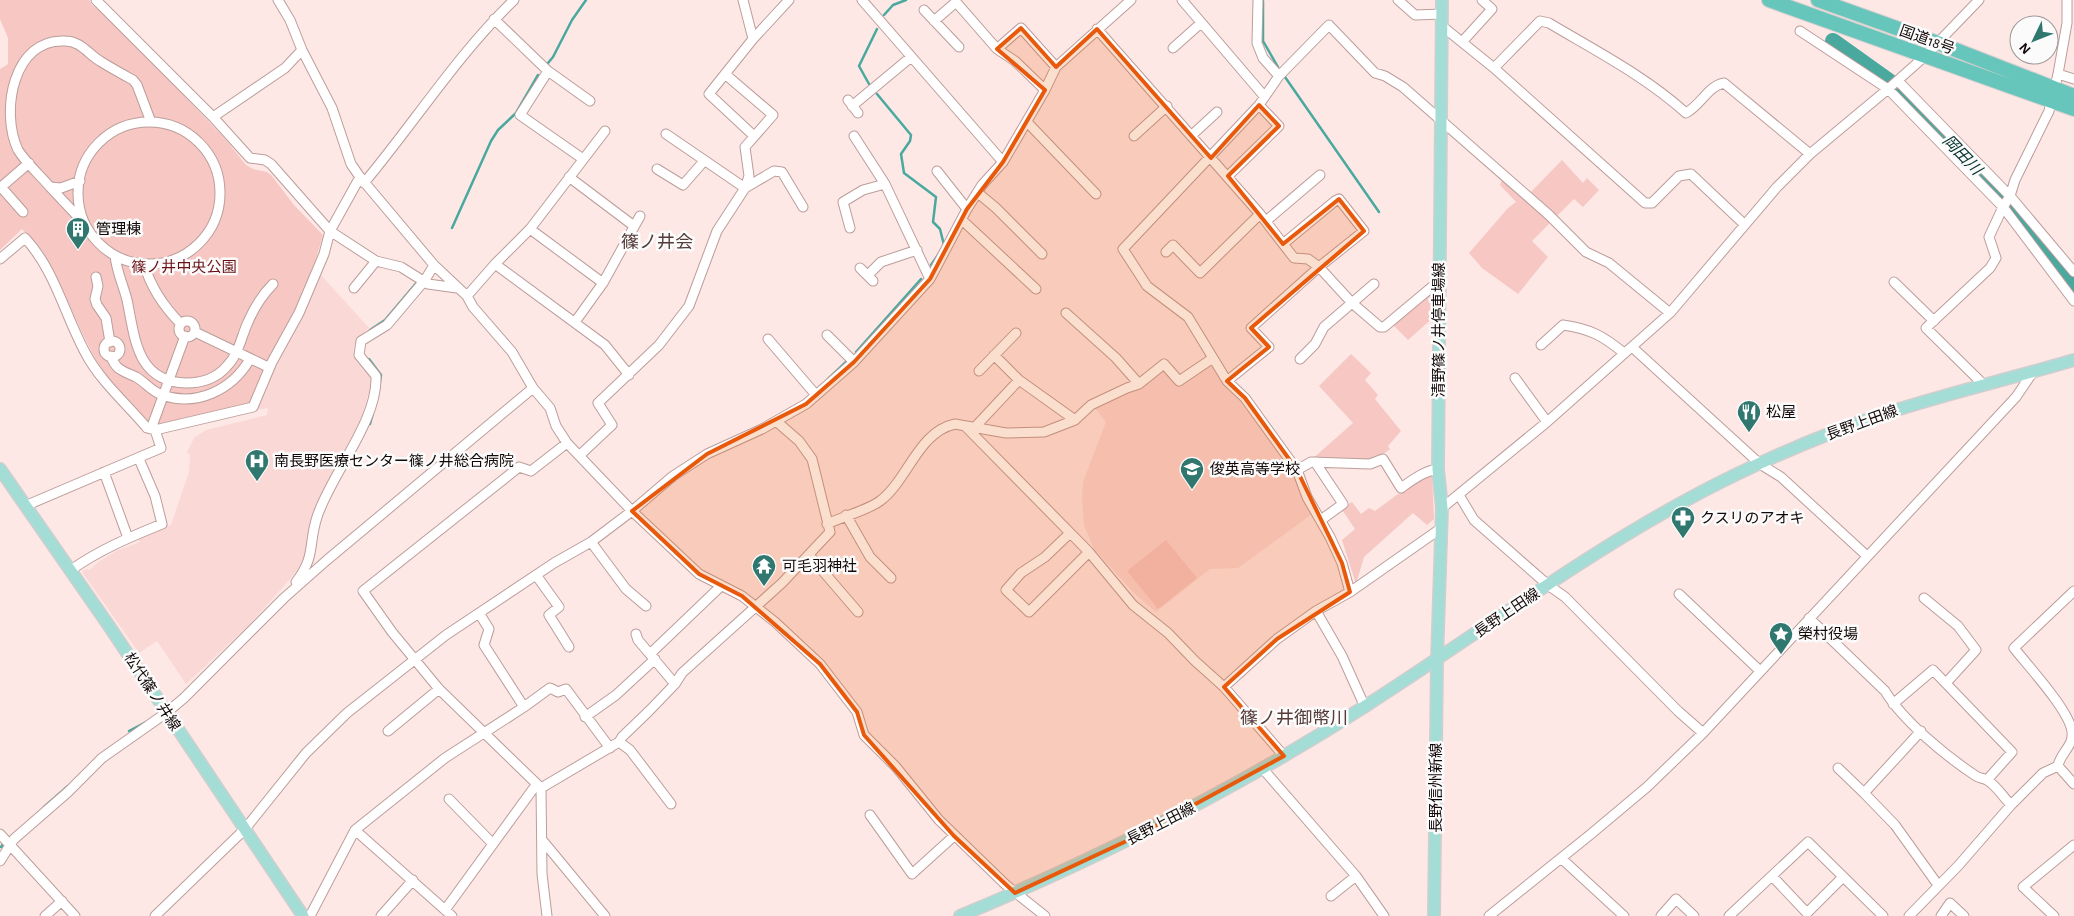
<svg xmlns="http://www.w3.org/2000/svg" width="2074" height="916" viewBox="0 0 2074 916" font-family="'Alegreya Sans','Noto Sans JP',sans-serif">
<rect width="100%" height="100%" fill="#fde8e6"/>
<path fill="#fad8d5" d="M320,274L369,328L357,338L353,350L355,356L372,375V382L357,433L323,492L311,520L310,545L306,561L249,625L186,684L157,641L139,653L82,572L86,569L90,570L97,563L116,551L140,542L138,537L171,525L189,472L190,455L187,452L194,438L206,430L267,415L268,408L257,410L271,369Z
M1210,358L1257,420L1291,469L1312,514L1238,568L1210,569L1156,612L1134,593L1094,549L1084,525L1082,498L1083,482L1106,422L1094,407L1164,364L1179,383Z"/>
<path fill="#f6c7c3" d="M0,0H89L92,5L115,23L227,141L246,165L253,169L267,172L271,175L294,205L323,235L312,272L296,310L272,352L251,406L155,428C139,415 115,388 103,371C73,325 62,271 22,229L0,250V69L8,64V38L0,19Z
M1562,160L1583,183L1587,178L1599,190L1583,207L1574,199L1532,241L1548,257L1518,294L1482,268L1469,253L1508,208L1516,202L1500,185L1503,177L1526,197Z
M1435,287L1436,315L1408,340L1392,324Z
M1351,354L1371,373L1365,380L1378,395L1375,399L1401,431L1388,446L1390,449C1370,468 1337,460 1311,460L1353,423L1319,386Z
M1432,473L1434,519L1427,525L1413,513L1364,557L1356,584L1342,540L1355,529L1341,508L1352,502L1361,514L1369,508L1375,511L1402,491Z
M1166,540L1197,578L1158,609L1127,571Z"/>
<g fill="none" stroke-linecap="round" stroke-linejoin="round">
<path stroke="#49a99f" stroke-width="2.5" d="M1263,1V41L1278,67
M884,15L893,5L906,0
M548,63L553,57L572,20L586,0
M1285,77L1379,212
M869,84L859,66L877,29
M877,94L911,135L910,141L901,154L904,173L936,197L933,222L940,229L944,245
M452,228L491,141L498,130L516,113L538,75
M931,265L940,252
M370,330L385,320L418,281
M856,352L921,279
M369,359L381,375L378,394
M828,379L846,362
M370,424L373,413
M129,731L146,722
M44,807L68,786
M1,847L3,844"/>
<path stroke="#49a99f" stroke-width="16" d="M1833,41L1889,81L1918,110L2012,208L2058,262L2074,285"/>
<g stroke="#bc9d9a" stroke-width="11">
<path id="minor" d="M96,0L213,117L250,158L265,160L271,164L330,231L376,261L401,267L428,284L457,288
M743,0L753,39
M862,0L1003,162
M1182,0L1264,96
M1258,0L1257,43L1263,58L1279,76L1259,105L1123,249L1147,286L1188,317L1227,381L1245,398L1297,470L1307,497L1330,537L1342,563L1350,592
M1398,0L1415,15L1442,14
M924,10L959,47
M494,19L548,71L590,101
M934,21L956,2L997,49L1015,61L1045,90
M1442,26L1494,68L1645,203H1652L1679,176L1691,174L1745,225
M1097,29L1260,214L1294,258L1308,259L1319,267L1352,303L1380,327H1384L1439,281
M1800,31L1888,89L2003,207L2074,301
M1462,42L1492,9L1482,0
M1173,48L1201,23
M997,49L1021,28L1056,67
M1494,68L1540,21L1549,23C1596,51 1645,76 1686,113C1701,105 1708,86 1724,83L1810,154
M548,71L520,115L583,159
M2058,74L2074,79
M1279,76L1329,25L1375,73L1385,76L1403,87L1549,215L1586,252L1609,263L1670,313
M1898,81L2010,196L2074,272
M848,100L858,113
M852,106L911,57
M213,117L285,68L302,50
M78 193a71 71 0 1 1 142 0a71 71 0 1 1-142 0Z
M1027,122L1096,194
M666,134L745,188L774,171L782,172L803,207
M1192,135L1217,112
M754,136L709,94L753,39L789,0
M854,136L885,184L930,279
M1134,136L1167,106
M657,169L683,185L704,161
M937,171L967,209
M1228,176L1279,126L1259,105
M569,177L634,226
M80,181L61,188L50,187C40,175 26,163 18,150C0,112 13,38 65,41C81,41 88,54 100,61C111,68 122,74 133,80L137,85L151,122
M364,183C415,122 457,55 514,0
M50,187L81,220
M978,193L996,208L1042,254
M23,212L1,187L29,163
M962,220L1036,289
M1266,221L1320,175
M850,228L843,202L863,190L885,184
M530,229L603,283
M1166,252L1173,245L1200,273L1260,214
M115,256C117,273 123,284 127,300C135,337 136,382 186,383C202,383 217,378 227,366C239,354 241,337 248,322C254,308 262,295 273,284
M0,259L25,238C55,270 65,316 86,354C101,382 127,404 147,428L155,430L253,407L272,362L299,313L324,254L330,231L360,177
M144,264C151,288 163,306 181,324
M495,264L605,345L629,375
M860,268L873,281
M868,275L881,262L917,250
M96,277L98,286L95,299L97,305L106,318L110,342
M1894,282L1934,321
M354,288L376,261
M467,296L495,264L530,229L605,131
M1066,313L1116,358L1139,384
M179 329a8 8 0 1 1 16 0a8 8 0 1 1-16 0Z
M575,322L603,283L640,216
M195,332L266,366
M827,335L854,362
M768,339L816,395
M104 349a8 8 0 1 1 16 0a8 8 0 1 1-16 0Z
M1541,345L1563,325C1591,329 1603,336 1624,353
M1632,347L1760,464L1781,477L1867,556
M994,355L1019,380
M111,356C116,371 124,371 136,377C145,382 151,391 162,395C197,407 232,390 250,359
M1300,359L1315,344L1324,327L1374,284
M979,371L1016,333
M1515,378L1547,422
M1227,381L1269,347L1251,328L1319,267L1364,231L1339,199L1335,201L1283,244
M1984,385L1926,328L1990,268L1996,258L1989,237L2003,207L2010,196L2015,180L2049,111L2058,74L2067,23V0
M966,427L1089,552L1133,605L1168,633L1195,661L1224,687L1284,756
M975,427L1019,380L1075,420
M151,429L185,336
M580,455L612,425L598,403L659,345L689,306L717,231L745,188L749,176L745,147L773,115L725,74
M1315,462L1343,504L1325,517
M1297,470L1311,462L1370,464L1383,459L1401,488C1412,480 1424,471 1438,469
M104,472L128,538
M1459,495L1474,520L1548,585L1565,597L1678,711L1703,733
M25,506L161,448L155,430
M1442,508L1547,422L1670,313L1777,187L1810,154L1888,89L1924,57L1979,0
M846,515L870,557L891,578
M827,524C842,517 868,510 880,501C908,480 918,432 955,424L1006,433L1044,432L1075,420L1091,405L1127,388L1139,384L1164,364L1179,381L1213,358
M1070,533L1045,557L1021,573L1006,590L1029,612L1089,552
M591,542L626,589L646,606
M809,555L858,612
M71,570C99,550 130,537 162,524L155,496L139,459
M536,575L559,607L549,615L569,647
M296,582C316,556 308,545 317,517C331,474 378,421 376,376L359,355L361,341L387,325L425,280L434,265
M1679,594L1760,671
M1924,598L1958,626L1976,650L1946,683
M1316,611L1342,656L1365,707
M479,613L489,629L484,645L524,707L550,688L558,692L566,689L610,748
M1809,618L1885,691C1903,721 1947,757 1976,776C1979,778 1983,778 1987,780C1996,785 2004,798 2011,805L1958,866L1909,916
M636,634L638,640L675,684
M650,654L721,586
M1224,687L1277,639L1316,611L1350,592L1440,529
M1893,704L1933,670L2012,752L1987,780
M585,717L616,695L655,659
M388,731L439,689
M1921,731L1864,793L1895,825L1938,885
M619,742L630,750L671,804
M2058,766C2060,753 2074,746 2072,732C2070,711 2028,666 2014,648L2074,591
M2058,766L2074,784
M1838,768L1864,793
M1263,769L1356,876L1384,916
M541,788L439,689L392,632L363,591L519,467L531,471L567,443
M541,788L619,742L622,737L649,711L675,684L682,673L782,583L830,532L812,459L799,441L776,421
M541,788L542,874L547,916
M449,799L493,844
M2011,805L2043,773L2058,766
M870,815L912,874L954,836
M355,830L452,916
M0,834L75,916
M543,841L605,916
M1562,859L1624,916
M0,861L14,839L68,792L102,758L166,713L184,698L284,598L327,560L533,388
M1772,876L1807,913L1843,877
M1331,896L1356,876
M445,910L536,785
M45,916L62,901
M155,916L245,829L306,753L347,713L446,635L554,563L591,542L632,511L567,443L556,426L550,408L533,388L512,352L473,307L467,296L434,265L360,177L351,164L332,108L302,50L290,20L278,0
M310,916L355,830L445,758L524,707
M381,916L413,880
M1045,916L1006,885L939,820L896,767L864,735L857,712L820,664L775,622L742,596L699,574L632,511L673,476L707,454L762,429L806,404L854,362L930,279L967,209L982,185L1003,162L1045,90L1056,67L1131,0
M1489,916L1591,834L1647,787L1703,733L2016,397L2033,372
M1661,916L1676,899L1694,916
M1729,916L1808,842L1883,916
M1941,916L1950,903L1964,916
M2054,916L2023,887L2074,845"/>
</g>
<g stroke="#d0cece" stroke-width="14">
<path id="major" d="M0,469L109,626L303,916
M960,916C1101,857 1238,788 1367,705C1489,627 1605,538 1735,475C1782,452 1831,432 1881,415C1944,394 2010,379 2074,360
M1434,916L1437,660L1442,508L1438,469L1442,0"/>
</g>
<g stroke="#d0cece" stroke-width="16">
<path id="highway" d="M1769,0L2074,109
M1818,0L1938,43L2074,96"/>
</g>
<use href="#minor" stroke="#fff" stroke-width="9"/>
<use href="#major" stroke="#a3ddd6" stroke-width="11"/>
<use href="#highway" stroke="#66c6bb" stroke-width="14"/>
</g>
<path fill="#e8590c" fill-opacity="0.2" stroke="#e8590c" stroke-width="4" stroke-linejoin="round" d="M1021,28L1056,67L1097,29L1211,158L1259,105L1279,126L1228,176L1283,244L1339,199L1364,231L1251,328L1269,347L1227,381L1245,398L1297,470L1342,563L1350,592L1277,639L1224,687L1284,756L1133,838L1015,893L954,836L864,735L857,712L820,664L742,596L699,574L632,511L707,454L806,404L854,362L930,279L967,209L1003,162L1045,90L997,49Z"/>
<defs>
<g id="building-pin" transform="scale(1.25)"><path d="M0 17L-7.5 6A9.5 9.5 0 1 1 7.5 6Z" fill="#2f776f" stroke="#fbfbfb"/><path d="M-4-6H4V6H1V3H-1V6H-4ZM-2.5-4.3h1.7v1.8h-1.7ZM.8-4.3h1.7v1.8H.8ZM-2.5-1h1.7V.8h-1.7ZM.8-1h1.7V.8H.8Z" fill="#fff"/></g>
<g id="restaurant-pin" transform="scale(1.25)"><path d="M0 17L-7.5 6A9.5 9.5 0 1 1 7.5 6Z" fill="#2f776f" stroke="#fbfbfb"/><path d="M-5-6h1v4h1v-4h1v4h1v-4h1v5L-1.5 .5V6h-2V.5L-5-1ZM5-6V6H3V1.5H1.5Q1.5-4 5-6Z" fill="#fff"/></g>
<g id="hospital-pin" transform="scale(1.25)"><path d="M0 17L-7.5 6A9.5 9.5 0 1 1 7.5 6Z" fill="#2f776f" stroke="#fbfbfb"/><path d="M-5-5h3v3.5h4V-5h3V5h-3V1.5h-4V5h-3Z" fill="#fff"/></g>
<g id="school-pin" transform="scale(1.25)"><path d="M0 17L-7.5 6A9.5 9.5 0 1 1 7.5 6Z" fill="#2f776f" stroke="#fbfbfb"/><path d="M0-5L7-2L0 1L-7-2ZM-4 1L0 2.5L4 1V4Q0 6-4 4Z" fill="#fff"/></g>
<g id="pharmacy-pin" transform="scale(1.25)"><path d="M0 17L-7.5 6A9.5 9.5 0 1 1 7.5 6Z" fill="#2f776f" stroke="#fbfbfb"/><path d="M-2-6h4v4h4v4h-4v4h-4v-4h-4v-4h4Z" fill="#fff"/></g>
<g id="temple-pin" transform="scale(1.25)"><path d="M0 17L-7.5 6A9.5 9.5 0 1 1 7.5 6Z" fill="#2f776f" stroke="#fbfbfb"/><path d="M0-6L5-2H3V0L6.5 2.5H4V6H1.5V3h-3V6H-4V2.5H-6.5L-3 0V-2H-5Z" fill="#fff"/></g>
<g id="sight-pin" transform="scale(1.25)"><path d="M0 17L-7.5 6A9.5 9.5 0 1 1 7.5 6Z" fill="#2f776f" stroke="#fbfbfb"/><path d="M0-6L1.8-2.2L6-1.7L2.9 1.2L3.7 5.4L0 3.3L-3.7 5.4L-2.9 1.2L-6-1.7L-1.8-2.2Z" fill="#fff"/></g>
</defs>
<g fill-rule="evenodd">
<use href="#building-pin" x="78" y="229"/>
<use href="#restaurant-pin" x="1749" y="412"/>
<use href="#hospital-pin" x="257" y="461"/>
<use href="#school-pin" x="1192" y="469"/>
<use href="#pharmacy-pin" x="1683" y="518"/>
<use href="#temple-pin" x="764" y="566"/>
<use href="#sight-pin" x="1781" y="634"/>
</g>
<g text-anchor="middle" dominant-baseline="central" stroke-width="5" stroke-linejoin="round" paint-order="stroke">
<g font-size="15" fill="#120808" stroke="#fbfbfb">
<text transform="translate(1927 40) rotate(20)">国道18号</text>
<text transform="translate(1439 330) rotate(-90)">清野篠ノ井停車場線</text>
<text transform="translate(1862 423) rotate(-20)">長野上田線</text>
<text transform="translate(1507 613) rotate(-34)">長野上田線</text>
<text transform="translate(152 692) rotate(57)">松代篠ノ井線</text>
<text transform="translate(1436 788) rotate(-90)">長野信州新線</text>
<text transform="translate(1161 824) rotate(-27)">長野上田線</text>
</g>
<g font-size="15" fill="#120808" stroke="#fbfbfb" text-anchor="start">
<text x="96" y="229">管理棟</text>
<text x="1766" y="412">松屋</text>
<text x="274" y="461">南長野医療センター篠ノ井総合病院</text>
<text x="1210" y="469">俊英高等学校</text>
<text x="1700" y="518">クスリのアオキ</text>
<text x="782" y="566">可毛羽神社</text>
<text x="1798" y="634">榮村役場</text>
</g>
<g font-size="15" fill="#6a1117" stroke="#fbfbfb">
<text x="184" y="267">篠ノ井中央公園</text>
</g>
<g font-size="16" font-style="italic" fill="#02322d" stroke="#fbfbfb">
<text transform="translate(1962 155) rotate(46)">岡田川</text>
</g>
<g font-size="18" fill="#553b39" stroke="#fbfbfb">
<text x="657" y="243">篠ノ井会</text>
<text x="1294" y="719">篠ノ井御幣川</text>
</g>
</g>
<g transform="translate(2034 40) rotate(227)"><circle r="24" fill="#fbfbfb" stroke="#9e9a9a"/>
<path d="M0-4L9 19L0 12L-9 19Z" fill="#2f776f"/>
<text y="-8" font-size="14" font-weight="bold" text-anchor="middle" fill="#120808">N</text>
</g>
</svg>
